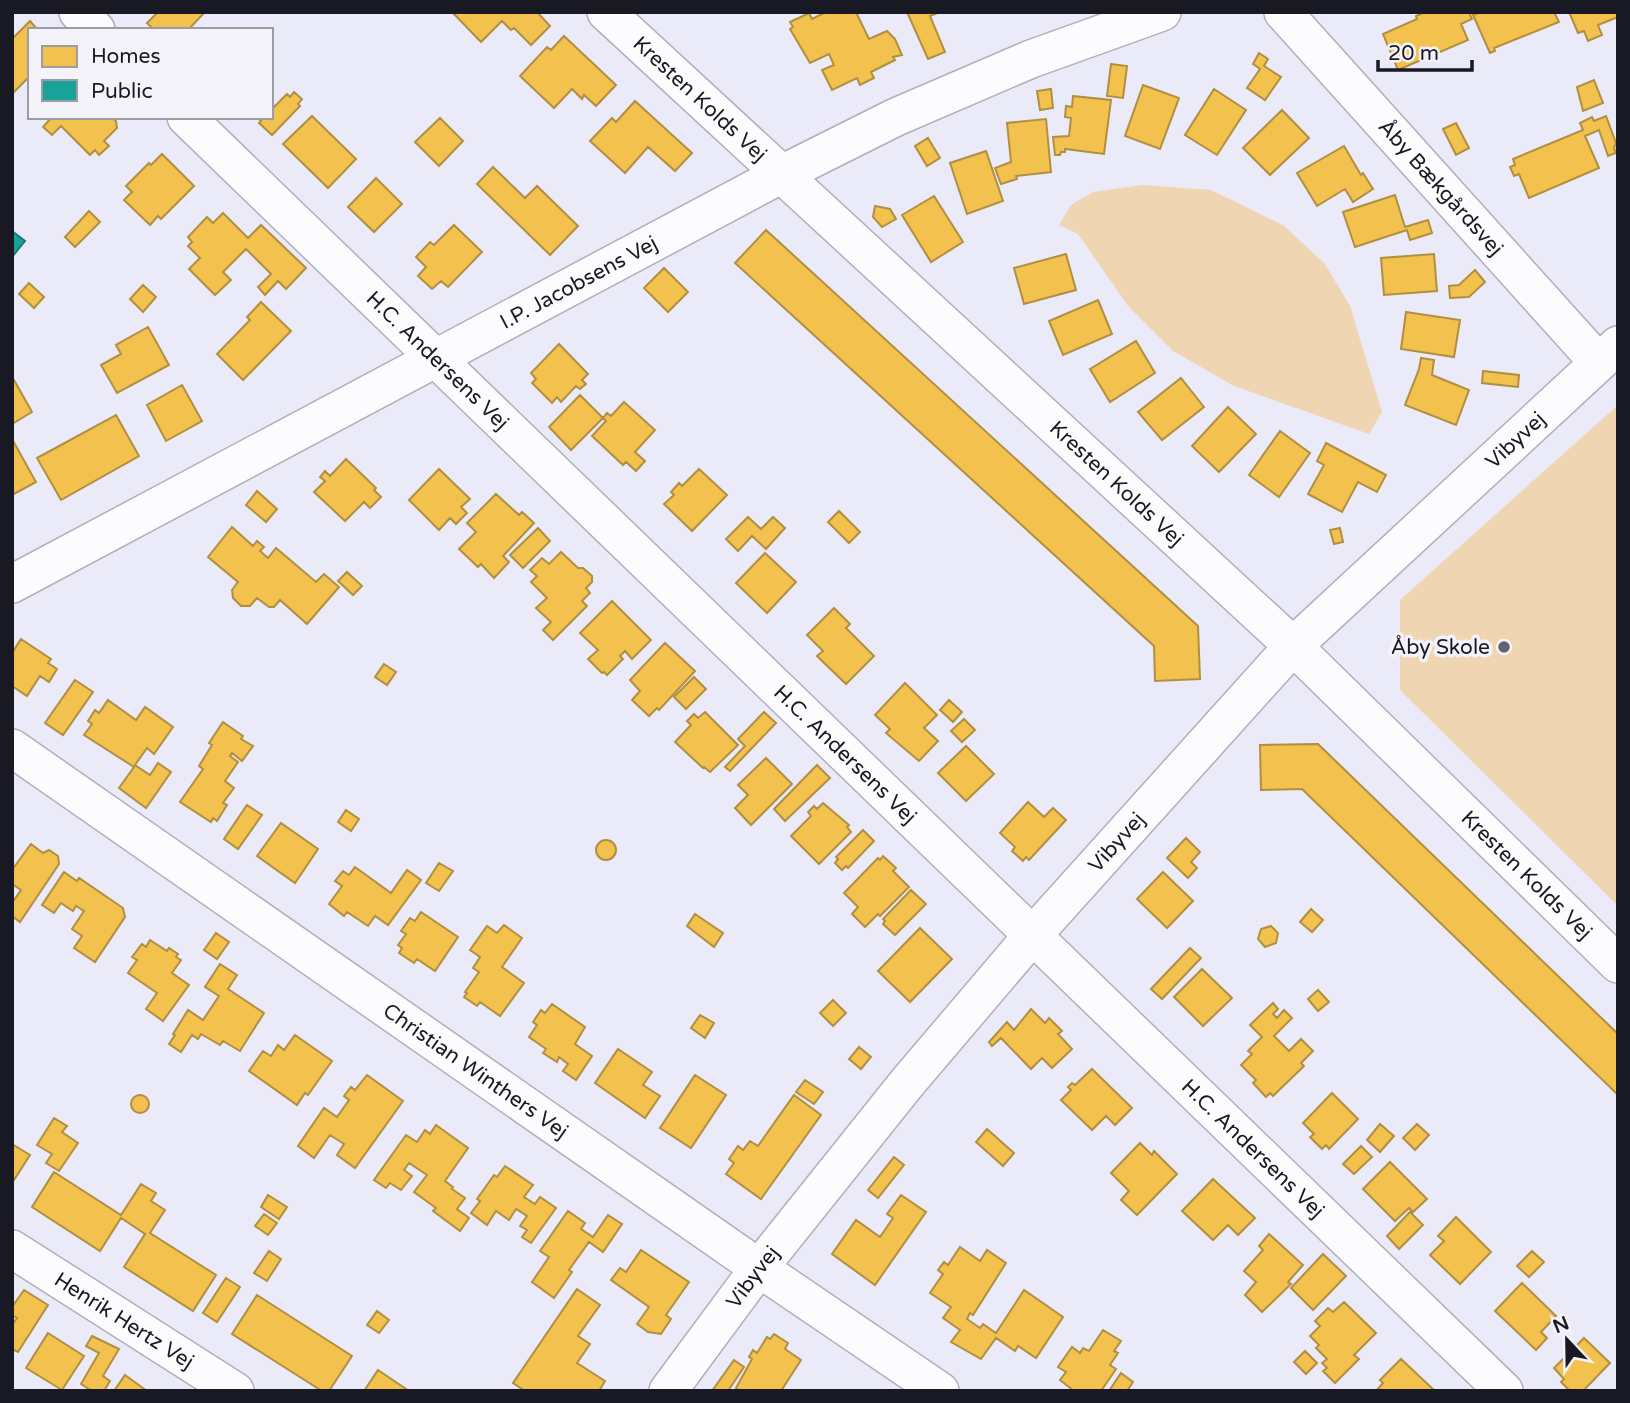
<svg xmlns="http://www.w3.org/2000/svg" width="1630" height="1403" viewBox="0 0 1630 1403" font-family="'Varela Round',sans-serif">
<rect width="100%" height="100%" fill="#ebeaf8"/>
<path fill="#f0d5b2" d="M1142,185L1211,190L1283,225L1325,264L1350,306L1382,412L1369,434L1234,386L1173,351L1128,306L1078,234L1059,225L1072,204L1093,192Z
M1618,405V906L1400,690V600Z"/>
<path fill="#f2c14e" stroke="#b18f41" stroke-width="2" d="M158,12H205L188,30H154L147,23Z
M452,12H537L550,26L531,45L514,28L511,30L502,21L481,42Z
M826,12H856L869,39L887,31L895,39L902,55L893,57L895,60L871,72L874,78L860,85L857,78L832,90L822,70L834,65L829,54L810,63L790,29L793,27L790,22L809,13L812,19Z
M907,12H940L930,16L945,52L928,59Z
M1425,12H1469L1472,19L1461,24L1468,40L1398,70L1383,34L1417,19L1416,16Z
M1481,12H1554L1559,22L1494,48L1495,51L1490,53L1473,15Z
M1569,12H1618V17L1598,25L1602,35L1588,41L1584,31L1578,33Z
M30,21L38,30H30V82L27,79L12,94V39Z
M564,36L616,85L596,106L584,95L582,99L572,89L554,108L520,76L547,47L551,50Z
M1259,53L1268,59L1264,66L1281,77L1265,100L1247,88L1260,69L1253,64Z
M1111,64L1127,66L1123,98L1107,96Z
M1594,80L1603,103L1583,111L1577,87Z
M1143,85L1179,98L1160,149L1125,136Z
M1051,89L1053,108L1040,110L1037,91Z
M1214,89L1246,110L1217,155L1185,135Z
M294,92L302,99L298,104L300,106L272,135L259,123L261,121L257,117H271V110L287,94L290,97Z
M1073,96L1111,100L1104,154L1065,149V152H1061L1060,155H1055L1053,137L1069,136L1071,118L1065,117L1066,106L1072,107Z
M635,101L692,153L675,171L648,147L625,173L590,141L612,118L616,122Z
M1282,110L1309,138L1270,175L1243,148Z
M312,116L356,159L328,188L283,144Z
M1606,116L1616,143L1614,148L1616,153L1608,156L1599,130L1585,136L1599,168L1529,198L1519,174L1514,176L1510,167L1515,165L1513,159L1583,130L1580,123L1592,117L1594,121Z
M52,117H112L116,121L117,128L104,141L109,146L99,155L95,150L90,155L61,126L52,135L43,127Z
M440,118L463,141L439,166L415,142Z
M1046,119L1051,172L1016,176L1017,179L1001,184L995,168L1011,162L1007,123Z
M1456,123L1469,148L1456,155L1443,129Z
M928,138L940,158L927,166L915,146Z
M1344,146L1361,175L1363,173L1373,189L1353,202L1345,189L1317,206L1297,173Z
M986,151L1003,201L967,214L950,163Z
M162,154L194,186L161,219L158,216L150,225L124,200L132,192L126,186L149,163L151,165Z
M493,167L525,198L537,186L578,226L550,255L477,184Z
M376,178L402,204L374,232L348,207Z
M1395,195L1405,227L1428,220L1432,233L1410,240L1407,230L1355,247L1343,212Z
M934,196L963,242L931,262L902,215Z
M875,206L890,209L896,219L882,227L873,217Z
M89,211L100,222L75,247L65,237Z
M223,213L248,238L261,225L306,268L286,289L278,281L265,295L258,287L271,274L246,249L223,272L231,280L215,295L189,269L200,258L188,246L192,242L188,237L207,217L213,223Z
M454,225L482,252L448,287L441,281L432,289L418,276L426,267L416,257L430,242L434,245Z
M766,230L1198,626L1200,679L1155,681L1154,646L735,263Z
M1066,254L1076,290L1024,304L1014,268Z
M1434,254L1437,291L1384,295L1381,258Z
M664,268L688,292L668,312L644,288Z
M1475,270L1485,282L1469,297L1450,298L1449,286L1459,285Z
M29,283L44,297L34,308L19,294Z
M143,285L156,297L143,312L130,299Z
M1098,300L1112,334L1063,355L1049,321Z
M261,302L291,331L243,380L217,354L250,320L247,317Z
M1406,312L1460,320L1454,357L1401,349Z
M148,327L169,365L117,393L101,365L121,354L116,345Z
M1136,341L1155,373L1110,402L1090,369Z
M559,344L588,374L582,380L586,384L580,389L576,386L561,402L557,397L552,403L532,383L536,379L531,373Z
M1421,358L1434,360L1432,375L1469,390L1456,425L1405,405L1419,369Z
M1483,371L1519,375L1518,387L1482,383Z
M1181,378L1204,407L1162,440L1138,412Z
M14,380L32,412L12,424V381Z
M182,385L202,421L166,441L147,405Z
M580,395L603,418L571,450L549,427Z
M624,402L655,430L635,452L645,461L636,471L626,462L623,465L592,436L606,421L603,418L607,413L611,416Z
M1228,407L1256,434L1219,472L1192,446Z
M116,415L139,456L61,500L37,458Z
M1280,431L1310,453L1279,497L1249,475Z
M12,439L36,482L12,495Z
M1326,443L1386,475L1377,492L1358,482L1342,512L1308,494L1324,465L1317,461Z
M346,459L376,488L374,490L381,497L370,508L364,502L345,521L314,492L325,481L320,477L325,471L330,476Z
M439,469L470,499L461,507L467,513L456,524L450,518L439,530L409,500Z
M699,469L727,495L692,531L664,504L674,495L671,492L679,483L682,486Z
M257,491L277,509L266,522L246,505Z
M496,494L519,515L522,512L534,523L503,556L509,562L494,578L481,564L478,567L459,549L476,532L467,523Z
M839,511L860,532L849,543L828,522Z
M748,517L761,529L773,517L785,528L766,549L752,536L738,551L726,539Z
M232,527L253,546L257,541L264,547L260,551L268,558L276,548L316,582L324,574L339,587L307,624L280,600L274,607H269L257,598L250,606H241L233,598L232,590L238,582L208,557Z
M538,528L550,541L523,568L510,555Z
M1340,528L1343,542L1334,544L1330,530Z
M561,552L578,568H583L592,576V582L586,588L590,593L582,601L587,606L553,640L543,630L551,622L536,608L547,598L531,582L537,576L530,570L542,558L549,564Z
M765,553L796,582L767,613L736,583Z
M347,572L362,586L353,595L338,581Z
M612,601L651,640L632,659L625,651L620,656L623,659L607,675L604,672L602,673L588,659L598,650L580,633Z
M834,608L850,624L846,628L874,656L846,684L817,656L823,651L807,635Z
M21,639L51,659L48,663L57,669L49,682L40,676L27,696L12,686V653Z
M665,643L695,671L659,710L657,708L649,716L632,700L640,691L630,680Z
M384,664L396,672L387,685L375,677Z
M694,677L706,689L686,709L674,697Z
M75,680L93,692L63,735L45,723Z
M905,683L937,715L924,728L938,741L919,761L886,733L890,729L875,715Z
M108,700L136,720L145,707L173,727L154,754L147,748L135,765L150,775L158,763L171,772L146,808L119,788L134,767L84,735L92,724L88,721L95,710L99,713Z
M949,700L962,712L953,722L940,710Z
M705,712L738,745L710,772L704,767L703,768L675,742L691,725L687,721L694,714L698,718Z
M764,712L776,723L730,771L725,767L745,746L738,739Z
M964,719L975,730L962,742L951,731Z
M223,722L243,736L241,739L253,746L242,761L232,753L230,756L238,762L225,781L234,788L223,803L227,805L217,821L213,818L211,822L180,802L203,769L199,766L212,745L209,743Z
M1318,744L1618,1034V1095L1302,789L1261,790L1260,745Z
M966,746L994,774L966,801L938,773Z
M766,758L792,784L751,825L735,808L748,795L738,785Z
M817,765L830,778L785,821L774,809Z
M1028,802L1044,817L1053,808L1066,820L1029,860L1026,857L1023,861L1012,851L1015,847L1000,833Z
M823,803L849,825L847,827L851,832L819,864L791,836L811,816L808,812L814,806L817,809Z
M247,805L262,815L238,849L224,839Z
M346,810L359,819L351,831L338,822Z
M281,823L318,849L295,883L257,856Z
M863,830L874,841L848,868L846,866L842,870L835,863L838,859L836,857Z
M1186,838L1200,852L1191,862L1197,868L1188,878L1167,858Z
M596 850a10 10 0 1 1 20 0a10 10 0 1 1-20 0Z
M31,844L43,853L49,850L58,856L59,864L20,922L12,916V903L21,890L12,884V870Z
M883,856L896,868L893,871L909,887L880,916L878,914L865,927L852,914L858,907L844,893L878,858L880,860Z
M439,863L453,871L439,891L426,883Z
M355,867L391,893L407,870L421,880L388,925L375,916L368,926L347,912L344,916L329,904L342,886L335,881L343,871L349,875Z
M64,872L77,881L79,878L123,908L125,917L95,962L74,948L82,936L72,929L84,911L76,906L73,911L61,903L54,913L42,905Z
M1163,872L1193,901L1167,928L1137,899Z
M911,890L926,904L895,935L883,924L885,921L883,919Z
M1311,909L1323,920L1312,932L1300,922Z
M421,912L458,937L435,971L417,959L414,963L399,953L402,948L398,945L406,934L401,931L410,918L415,921Z
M695,914L723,933L714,947L687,926Z
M504,925L522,938L502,967L524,983L500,1016L480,1002L477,1006L464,997L467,993L465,992L479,972L473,968L480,957L470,950L487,926L497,933Z
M1271,926L1278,933L1276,943L1265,947L1258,939L1261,929Z
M920,928L952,959L910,1002L878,971Z
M216,933L229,942L217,959L204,950Z
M150,940L167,951L169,948L178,954L176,957L181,960L172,973L189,985L163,1021L146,1009L157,993L128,973L137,960L132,957L142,944L146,947Z
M1190,948L1201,958L1162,999L1151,989Z
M220,964L237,975L228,989L264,1013L240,1051L223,1041L220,1045L201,1034L198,1039L192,1035L181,1052L169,1044L175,1035L173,1034L188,1010L203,1020L219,996L205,987Z
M1202,969L1232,998L1203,1026L1174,997Z
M1318,990L1329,1002L1318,1011L1308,999Z
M833,1000L846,1013L833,1026L820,1013Z
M1273,1003L1278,1009L1273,1014L1277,1018L1284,1010L1292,1018L1274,1036L1289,1051L1301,1039L1313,1051L1301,1063L1304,1066L1273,1096L1270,1093L1266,1097L1253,1083L1256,1080L1241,1065L1252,1054L1248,1051L1262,1037L1250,1025Z
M552,1004L585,1027L575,1044L592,1056L576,1080L563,1071L568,1064L559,1057L557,1062L543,1053L546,1049L529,1037L537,1025L533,1022L541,1010L545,1013Z
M1031,1009L1045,1023L1049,1018L1062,1031L1058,1034L1072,1049L1052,1068L1042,1058L1031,1069L1001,1038L992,1046L989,1042L1007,1022L1014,1030Z
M700,1015L714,1023L705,1038L691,1028Z
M295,1035L332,1061L308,1095L305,1093L297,1105L249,1071L263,1051L271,1056L278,1045L284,1050Z
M859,1047L871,1057L861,1069L849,1059Z
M618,1049L652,1072L643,1085L660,1096L645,1118L595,1083Z
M1092,1069L1132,1108L1115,1125L1106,1116L1092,1130L1061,1100L1071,1090L1068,1087L1072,1083L1075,1085Z
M367,1075L403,1101L355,1168L337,1155L344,1144L330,1135L314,1158L298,1146L324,1108L337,1117L349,1100L344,1096L351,1087L355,1090Z
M695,1075L726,1095L691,1148L660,1128Z
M805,1080L823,1092L814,1104L796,1092Z
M1332,1093L1358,1119L1329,1149L1326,1145L1322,1149L1310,1137L1314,1134L1303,1123Z
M794,1095L821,1115L761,1199L726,1174L734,1163L729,1159L738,1146L743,1150L750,1141L758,1146Z
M131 1104a9 9 0 1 1 18 0a9 9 0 1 1-18 0Z
M54,1118L67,1126L62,1132L78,1143L59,1171L46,1163L52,1154L37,1145Z
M1380,1124L1394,1136L1380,1152L1367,1140Z
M1417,1124L1429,1135L1415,1150L1403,1138Z
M436,1125L468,1148L445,1181L453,1187L452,1189L465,1198L457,1209L469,1218L460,1231L433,1211L436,1208L414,1192L427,1175L409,1163L404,1170L412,1176L401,1190L390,1183L386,1188L374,1180L406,1135L417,1142L425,1130L430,1134Z
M987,1129L1014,1153L1003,1166L976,1142Z
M1140,1143L1152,1155L1154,1151L1177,1174L1137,1215L1121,1200L1129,1191L1111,1173Z
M12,1144L30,1155L12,1183Z
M1361,1146L1372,1157L1354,1174L1343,1164Z
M894,1157L904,1165L878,1198L868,1190Z
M1390,1162L1427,1199L1413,1212L1409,1208L1395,1221L1363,1189Z
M505,1166L533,1185L524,1197L535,1204L540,1197L556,1208L531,1243L522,1237L527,1230L520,1226L527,1216L516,1209L509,1220L496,1211L487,1225L471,1213L480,1201L477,1199L494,1175L497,1177Z
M54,1172L121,1215L141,1184L156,1193L151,1201L165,1210L150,1233L216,1275L193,1311L124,1267L145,1234L121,1218L100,1251L32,1207Z
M1213,1179L1255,1218L1238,1235L1228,1225L1213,1240L1182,1211Z
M268,1195L287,1207L279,1219L261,1207Z
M901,1195L926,1212L875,1285L832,1254L856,1220L880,1237L893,1218L887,1214Z
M568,1211L585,1223L581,1229L593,1237L608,1215L622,1224L603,1252L589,1242L569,1270L572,1272L554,1298L532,1282L549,1257L540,1251Z
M1410,1212L1423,1225L1399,1249L1387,1236Z
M264,1214L277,1223L268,1235L255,1226Z
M1456,1217L1491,1252L1460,1284L1430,1255L1444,1241L1438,1236Z
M1269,1234L1303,1265L1288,1282L1291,1284L1262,1312L1245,1295L1256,1282L1244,1271L1263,1250L1259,1246Z
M960,1247L980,1261L987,1250L1006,1263L973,1315L970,1313L967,1319L980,1328L983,1324L996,1333L1024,1290L1063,1317L1036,1358L1018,1346L1015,1351L996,1338L981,1359L951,1342L960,1330L943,1318L951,1307L930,1293L943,1274L938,1270L944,1262L948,1265Z
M641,1250L689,1282L666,1315L671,1319L661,1334L648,1332L637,1324L649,1307L611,1280L620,1268L626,1272Z
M269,1251L281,1259L267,1281L254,1273Z
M1532,1251L1544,1262L1529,1277L1517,1266Z
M1323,1254L1346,1276L1313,1310L1291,1288Z
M226,1278L240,1287L217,1322L203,1313Z
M1522,1283L1556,1316L1541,1332L1547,1338L1536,1350L1495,1311Z
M577,1289L600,1305L578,1336L590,1344L577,1363L605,1381L599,1391H525L513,1383Z
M24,1290L48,1305L18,1352L12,1349V1325L17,1318L12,1315V1307Z
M257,1295L352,1356L329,1391H322L232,1334Z
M1344,1302L1376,1333L1354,1355L1359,1359L1335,1383L1323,1371L1327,1368L1322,1363L1327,1359L1316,1348L1319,1345L1310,1336L1320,1326L1315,1321L1328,1308L1333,1312Z
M377,1311L389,1320L379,1333L367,1325Z
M1103,1330L1121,1341L1114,1351L1118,1353L1110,1365L1116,1369L1101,1391H1074L1060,1380L1066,1372L1058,1367L1072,1347L1080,1353L1083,1348L1089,1351Z
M48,1333L84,1356L62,1390L26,1368Z
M774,1334L788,1343L785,1349L801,1360L781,1391H740L736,1388L752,1359L749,1357L753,1350L757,1353L767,1337L770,1339Z
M92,1336L119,1349L103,1376L110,1381L104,1391H92L81,1384L99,1353L86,1346Z
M1584,1338L1610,1363L1583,1391H1570L1561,1382L1564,1379L1554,1368Z
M1305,1351L1317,1363L1306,1374L1294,1362Z
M1401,1359L1434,1390L1433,1391H1376L1383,1383L1380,1380Z
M734,1360L744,1367L728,1391H712Z
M378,1370L409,1391H364Z
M1121,1373L1133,1382L1127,1391H1109Z
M125,1375L147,1391H114Z"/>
<path fill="#17a398" stroke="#187a75" stroke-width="2" d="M12,231L25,241L12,257Z"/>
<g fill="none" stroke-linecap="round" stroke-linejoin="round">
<g stroke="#b0afbb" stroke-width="40">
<g id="street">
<path d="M78,12L96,30"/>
<path id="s1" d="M606,12L1293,646L1618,964"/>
<path id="s2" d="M1283,12L1598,362"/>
<path id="s3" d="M186,117L1504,1391"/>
<path id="s4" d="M12,584L782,174L896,117L1031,59L1162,12"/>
<path id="s5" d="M12,748L759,1268L940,1391"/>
<path id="s6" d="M12,1249L235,1391"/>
<path id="s7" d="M668,1391L759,1268L907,1083L1032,936L1293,646L1618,345"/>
</g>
</g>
<use href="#street" stroke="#fcfcfe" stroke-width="37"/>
</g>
<circle fill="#62626e" stroke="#f4f3fa" stroke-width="2.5" cx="1504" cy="647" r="7"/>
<g text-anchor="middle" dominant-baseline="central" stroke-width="7" stroke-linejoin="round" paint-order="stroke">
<g font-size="21" fill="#191924" stroke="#f4f3fa">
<text stroke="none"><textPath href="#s1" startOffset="128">Kresten Kolds Vej</textPath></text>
<text stroke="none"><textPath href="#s2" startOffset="236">Åby Bækgårdsvej</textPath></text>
<text stroke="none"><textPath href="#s4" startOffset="642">I.P. Jacobsens Vej</textPath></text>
<text stroke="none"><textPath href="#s3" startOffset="350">H.C. Andersens Vej</textPath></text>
<text stroke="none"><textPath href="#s7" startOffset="1276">Vibyvej</textPath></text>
<text stroke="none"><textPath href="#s1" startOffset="695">Kresten Kolds Vej</textPath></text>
<text stroke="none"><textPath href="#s3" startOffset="917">H.C. Andersens Vej</textPath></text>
<text stroke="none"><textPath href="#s7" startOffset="709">Vibyvej</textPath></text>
<text stroke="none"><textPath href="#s1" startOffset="1262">Kresten Kolds Vej</textPath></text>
<text stroke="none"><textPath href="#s5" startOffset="565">Christian Winthers Vej</textPath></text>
<text stroke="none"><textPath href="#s3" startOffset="1484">H.C. Andersens Vej</textPath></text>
<text stroke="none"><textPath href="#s7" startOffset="142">Vibyvej</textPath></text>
<text stroke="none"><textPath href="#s6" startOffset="133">Henrik Hertz Vej</textPath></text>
</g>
<g font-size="21" fill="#191924" stroke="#f4f3fa" text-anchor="end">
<text x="1490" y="647">Åby Skole</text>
</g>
</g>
<rect width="1630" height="1403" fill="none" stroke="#191924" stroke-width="28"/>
<rect x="28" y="28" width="245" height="91" fill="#f4f3fa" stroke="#9c9ca4" stroke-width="2"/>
<rect x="42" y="46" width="35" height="21" fill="#f2c14e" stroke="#9c9ca4" stroke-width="2"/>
<text x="91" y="63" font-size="21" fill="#191924">Homes</text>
<rect x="42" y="80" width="35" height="21" fill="#17a398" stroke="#9c9ca4" stroke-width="2"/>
<text x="91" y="98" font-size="21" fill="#191924">Public</text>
<g transform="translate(1567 1340) rotate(338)" stroke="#f4f3fa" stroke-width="5" paint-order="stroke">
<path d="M0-5L12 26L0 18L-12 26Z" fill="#191924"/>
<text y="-10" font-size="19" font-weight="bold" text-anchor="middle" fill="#191924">N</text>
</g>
<path d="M1378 60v10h94v-10" fill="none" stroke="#191924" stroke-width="3.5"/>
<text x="1388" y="60" font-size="21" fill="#191924" stroke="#f4f3fa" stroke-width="5" paint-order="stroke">20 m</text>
</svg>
